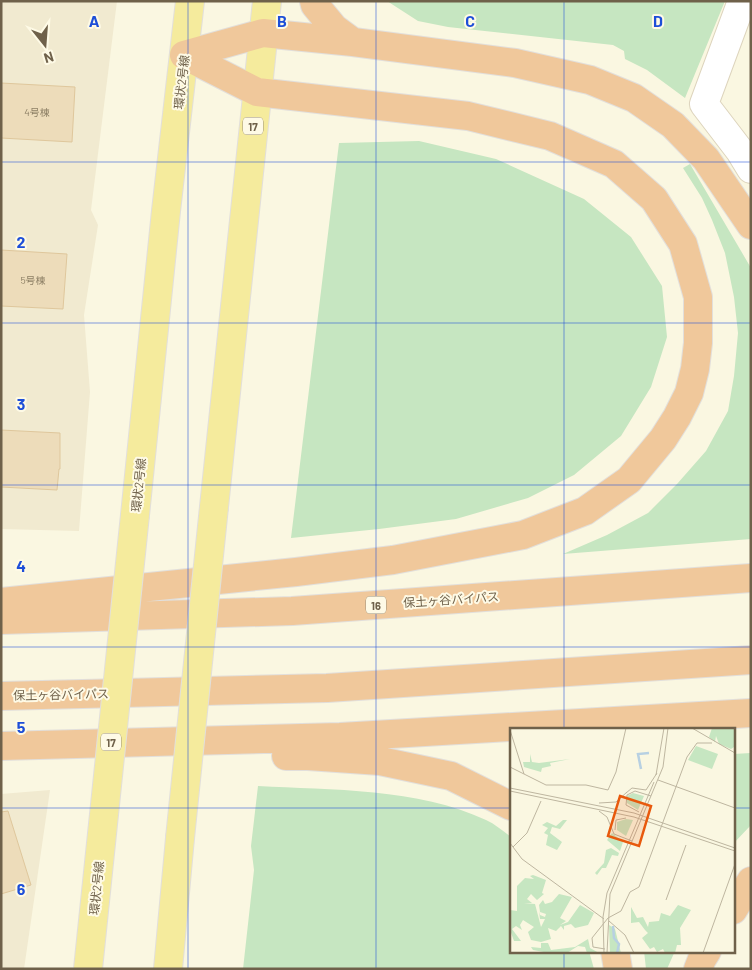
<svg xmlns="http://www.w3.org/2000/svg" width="752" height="970" viewBox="0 0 752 970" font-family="Barlow,'Noto Sans JP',sans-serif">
<rect width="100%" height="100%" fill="#faf7e1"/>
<path fill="#f1ead0" d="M1,1H117L91,210L98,225L84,315L90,392L79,531L1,529Z
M50,790L24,969H1V794Z"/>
<path fill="#c6e6c1" d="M387,1H725L685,98L647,70L625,59L624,51L613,45L448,27L418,21Z
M419,141L496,159L584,199L631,237L662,286L667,337L651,387L621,436L574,475L528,498L456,519L379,529L291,538L339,143Z
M690,164L751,268V539L563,554L607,535L648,513L677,484L706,451L728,411L734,376L738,333L734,297L725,253L712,220L702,198L683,168Z
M751,753V825L733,844V754Z
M258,786C331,790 418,788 486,820C495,824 503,831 511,837V951H589L594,969H243L254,870L251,846Z
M644,951H675L667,969H646Z"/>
<path fill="#eddcba" stroke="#dfc79c" d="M1,83L75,87L72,142L1,138Z
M1,250L67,254L63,309L1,306Z
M1,430L60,433V469H59L57,490L1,487Z
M8,811L31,885L1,894V812Z"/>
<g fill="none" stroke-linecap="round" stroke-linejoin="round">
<g stroke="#ddd4bd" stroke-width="30">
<path id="minor" d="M742,1L704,104L740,151L751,169"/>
</g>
<g stroke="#e2dfdb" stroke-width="30">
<path id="major" d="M214,507L267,1
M135,515L166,211L190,1
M168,969L180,838"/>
</g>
<g stroke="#e2dfdb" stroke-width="30">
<path id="highway" d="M314,1L315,5L334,28L353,42
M184,55L263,33L353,42L515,63L590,80L634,98L673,125L706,159L751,225
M1,602L296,572L393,560L523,535L585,511L629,480L663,439L677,417L689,393L695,369L698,343V297L683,244L654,199L614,164L550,136L468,116L257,92L184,55
M1,620L292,611L751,578
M1,696L327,688L751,660
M1,746L340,737L751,713
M286,756H308L380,761L451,776L511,806
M733,910L751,881
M615,951L618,969
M698,969L702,959L707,951"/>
</g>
<use href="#minor" stroke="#fff" stroke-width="28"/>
<use href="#major" stroke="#f5eb9d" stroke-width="28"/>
<use href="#highway" stroke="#f0c89b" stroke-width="28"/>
<g stroke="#e2dfdb" stroke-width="30" stroke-linecap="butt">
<path id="major-bridge" d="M180,838L214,507
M88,969L135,515"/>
</g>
<use href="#major-bridge" stroke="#f5eb9d" stroke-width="28"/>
</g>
<path fill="none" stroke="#1d4ed8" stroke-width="1" stroke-opacity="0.55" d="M188,1V969M376,1V969M564,1V729M1,162H751M1,323H751M1,485H751M1,647H751M1,808H511M733,808H751M564,951V969"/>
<g text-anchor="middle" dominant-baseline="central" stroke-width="4" stroke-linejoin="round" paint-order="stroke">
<g font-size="10" fill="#8e8066">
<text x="37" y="112">4号棟</text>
<text x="33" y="280">5号棟</text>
</g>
<g fill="#fefae6" stroke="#9a8f79" stroke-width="1">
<rect x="243" y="117.5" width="20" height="17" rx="4"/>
<rect x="366" y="596.5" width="20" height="17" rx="4"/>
<rect x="101" y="733.5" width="20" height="17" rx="4"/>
</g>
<g font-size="11" font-weight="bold" fill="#6f614a">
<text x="253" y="126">17</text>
<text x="376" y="605">16</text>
<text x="111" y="742">17</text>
</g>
<g font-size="12" fill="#6f614a" stroke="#fefae6">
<text transform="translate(181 82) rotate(-83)">環状2号線</text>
<text transform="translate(138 485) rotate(-84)">環状2号線</text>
<text transform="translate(451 599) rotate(-4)">保土ヶ谷バイパス</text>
<text transform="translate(61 694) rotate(-1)">保土ヶ谷バイパス</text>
<text transform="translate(96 888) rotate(-84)">環状2号線</text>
</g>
</g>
<g transform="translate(510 728)">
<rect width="225" height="225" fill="#faf7e1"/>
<path d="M202,0H224V19L221,21L209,16L206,8L205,14L199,9ZM186,18L208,26L202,41L178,32ZM20,26L22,34L29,35L60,31L40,35L41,38L32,40L31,44L14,39L13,34H20ZM123,65L134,68L128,82L117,75V68ZM116,91L123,92L116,108L107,102V94ZM53,92H57L50,101L42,99L40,105L52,114L47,122L36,117L38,107L34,105L38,100L32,97L37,94L46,98ZM102,105L113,114L110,123L97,112ZM101,120L109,125L108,128L102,127L96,140H92L87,147L85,145L94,135L96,122ZM23,147L36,152L32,165L34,166L27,172L21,166L17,171L22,175H14L25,176L31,199L35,191H30L29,183L30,187L35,189L36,186L30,184L29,177L33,172L35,176L42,174L49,166L62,169L50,190L56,193L50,197L58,194L70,177L84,185L78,197L65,200L61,196L54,198V202L51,198L46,203L38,200L41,211L31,214L21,212L18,204L24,199L13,192L10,197L12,202L6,198L2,201L11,213H4L0,202V182L7,183V158L15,150L24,151L20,148ZM168,177L181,182L170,200L171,217H167L165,225H155L153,221L147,224L144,219L140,221L132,210L138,205L135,202L129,194L121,195V179L127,190L133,189L138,199L139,194L149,193L151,185L160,188ZM99,197L105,201L111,225H100ZM78,211L80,220L89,225H77L75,219L68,218L57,225H39L23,222L21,219L31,220V215H38L41,222L65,219Z" fill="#c6e6c1"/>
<path fill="none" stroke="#b7d0e2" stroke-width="2.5" d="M131,41L128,26L139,25M103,198L104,210L109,216L107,225"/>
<path fill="none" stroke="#beb6a0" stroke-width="1" d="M182,0L225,25M0,2L14,46M0,39L36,57H76L98,62L106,44L116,0M146,47L154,0M148,52L225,80M0,60L124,85L225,120M0,63L124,89L225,123M116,65L122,60L136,62L147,45M89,75L106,74L117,64M89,83L97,89L104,106L122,113M129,84L116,77L117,67L125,63L141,68M105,102L106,92L116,90M0,115L12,131L94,191M3,119L17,105L31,73M156,172L176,117M99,193L115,207L124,225M95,221L83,219L82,210L98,190L111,183L120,164L129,159L177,29L187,15H202M94,225L93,189L97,165L144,54M97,225L100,166L153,39L158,0M193,225L225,136"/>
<path fill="#e8590c" fill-opacity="0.15" stroke="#e8590c" stroke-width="2.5" d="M110,68L141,78L129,118L98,108Z"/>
<rect width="225" height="225" fill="none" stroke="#6f614a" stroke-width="2.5"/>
</g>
<g font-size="16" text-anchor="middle" font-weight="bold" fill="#1d4ed8" stroke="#fefae6" stroke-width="4" stroke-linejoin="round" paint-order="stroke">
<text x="94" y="27">A</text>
<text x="282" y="27">B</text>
<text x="470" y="27">C</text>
<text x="658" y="27">D</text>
<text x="21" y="248">2</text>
<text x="21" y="410">3</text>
<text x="21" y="572">4</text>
<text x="21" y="733">5</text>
<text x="21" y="895">6</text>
</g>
<rect width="752" height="970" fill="none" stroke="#6f614a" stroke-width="5"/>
<g transform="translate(45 45) rotate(163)" stroke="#fefae6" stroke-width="4" paint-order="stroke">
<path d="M0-4L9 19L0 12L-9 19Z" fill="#6f614a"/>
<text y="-8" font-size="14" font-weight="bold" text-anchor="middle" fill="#6f614a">N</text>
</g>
</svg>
